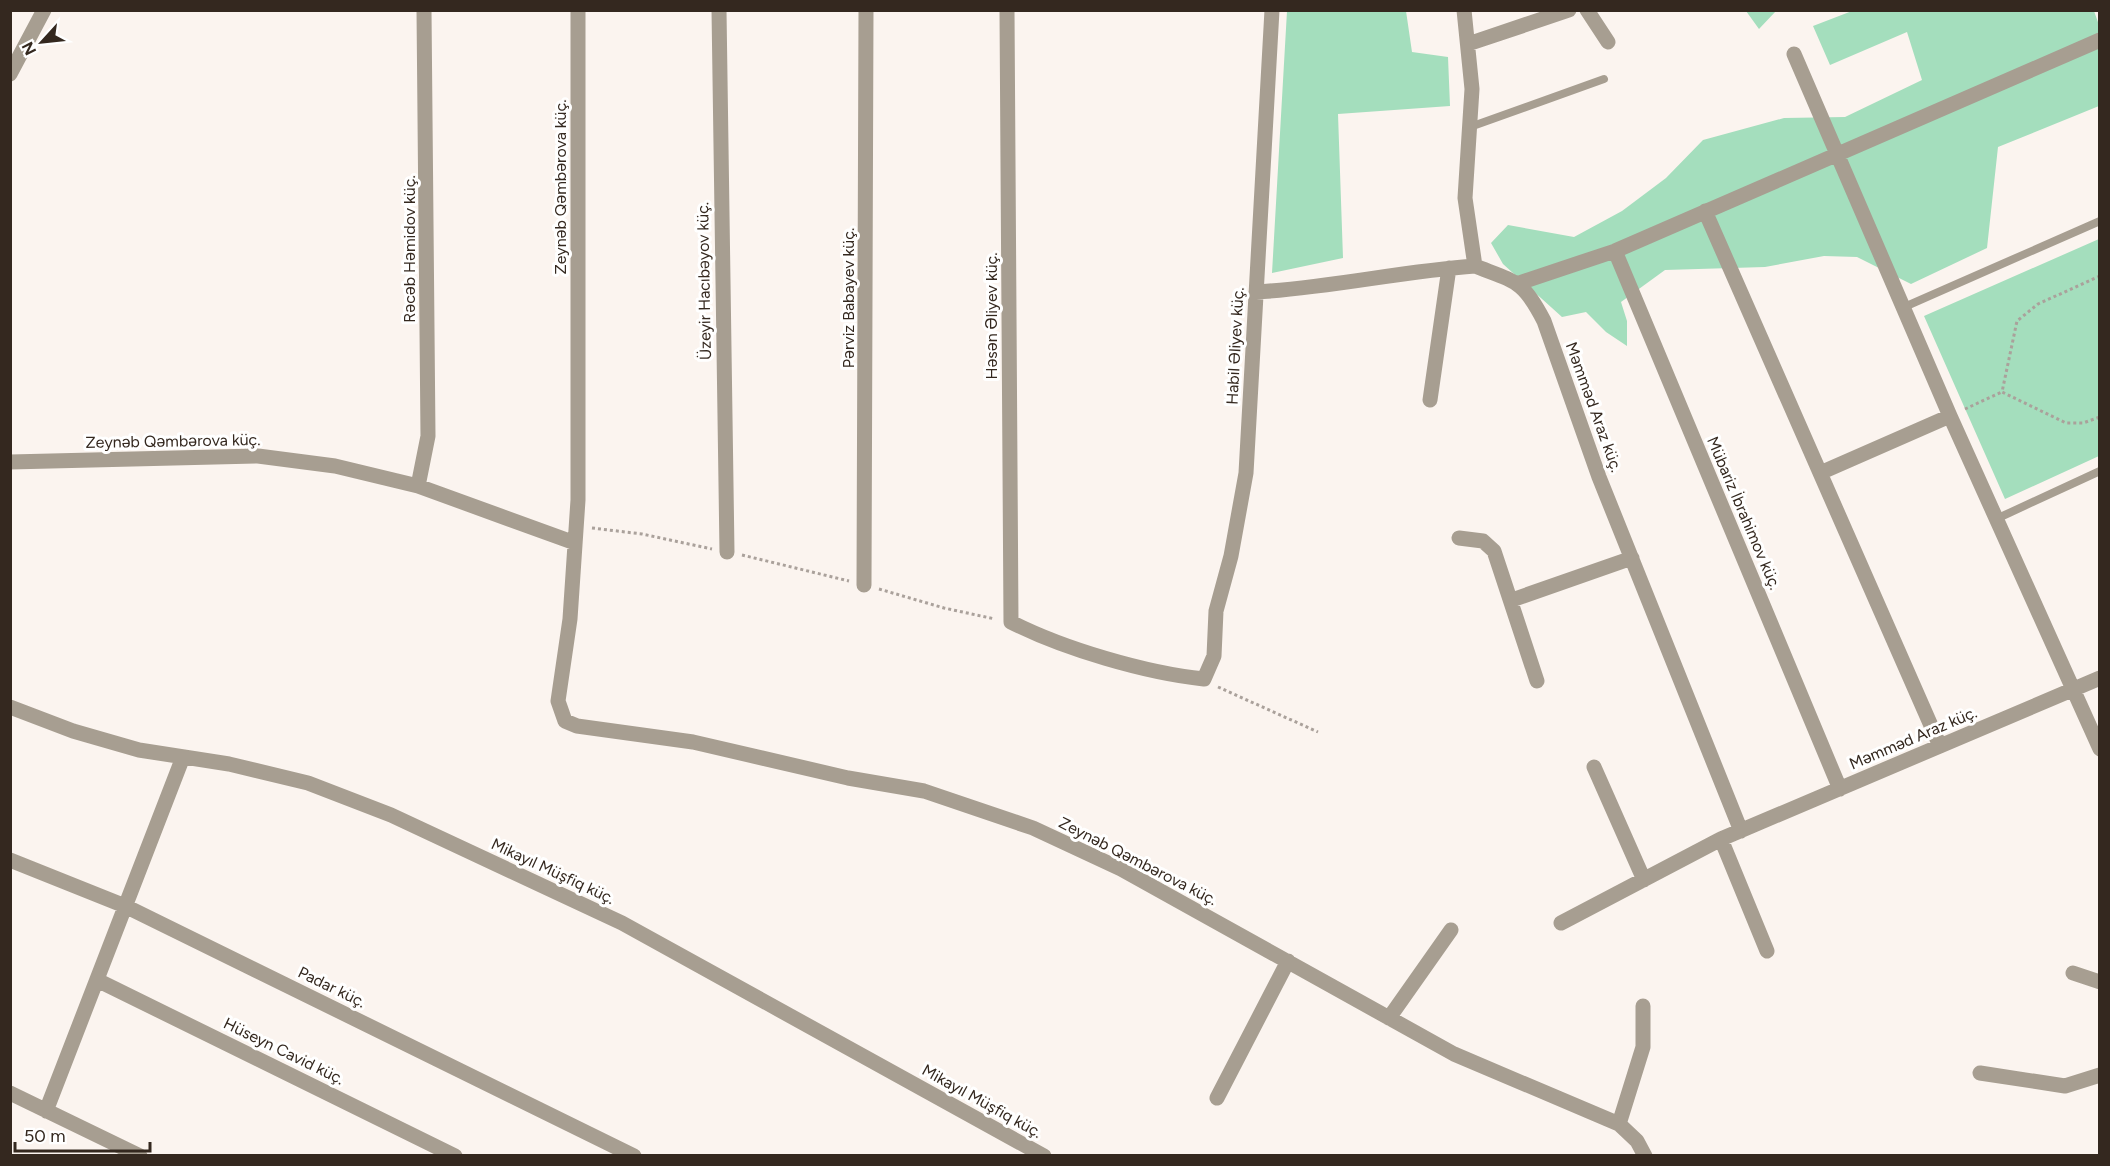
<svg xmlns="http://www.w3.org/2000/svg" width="2110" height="1166" viewBox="0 0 2110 1166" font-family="Figtree,sans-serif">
<rect width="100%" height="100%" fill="#fbf4ef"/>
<path fill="#a4debd" d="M1287,11H1406L1412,52L1448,57L1450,106L1338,114L1343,258L1272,273Z
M1746,11H1776L1759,29Z
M1852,11H2094L2099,25V106L1998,147L1987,248L1911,284L1857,257L1824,256L1765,267L1665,270L1621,302L1627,321V346L1606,332L1586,312L1562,317L1503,264L1491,243L1508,225L1574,237L1622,211L1666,178L1703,140L1784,118L1845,117L1922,80L1907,32L1830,65L1813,26Z
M2099,239V456L2005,499L1924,316Z"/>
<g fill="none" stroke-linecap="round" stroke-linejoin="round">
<path stroke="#aaa19b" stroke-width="3" stroke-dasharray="3 3" stroke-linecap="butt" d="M2100,276L2038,304L2017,321L2002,392L2066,423H2083L2100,417
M1965,409L2002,392
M592,528L642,534L712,549
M742,555L849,581
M879,589L944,608L995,619
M1218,687L1318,732"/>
<path stroke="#a79e91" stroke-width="8" d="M1470,127L1604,79
M1902,308L2100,221
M1996,519L2100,471"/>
<path stroke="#a79e91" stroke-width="15" d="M578,10V500L570,619L558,701L565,721L577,726L693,742L848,778L924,791L1033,828L1121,869L1454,1054L1619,1124L1637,1141L1645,1156
M719,10L727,552
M1007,10L1011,622C1064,649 1146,673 1204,679L1214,656L1216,611L1231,556L1246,473L1272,10
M1464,10L1472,89L1465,198L1475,266C1516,282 1523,280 1544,321L1599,477L1741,831
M1587,10L1608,42
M1468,44L1569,10
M1794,54L1950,416L2100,749
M10,74L44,10
M1705,211L1940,746
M1615,251L1840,789
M1519,283L1615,251L2100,40
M1256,292C1330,288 1402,271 1475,266
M1430,400L1449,268
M10,462L258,456L335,466L418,486L575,543
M1820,473L1950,416
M418,486L428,436L424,10
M1459,538L1483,541L1494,551L1537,681
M864,585L866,10
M1512,600L1632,558
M10,707L73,731L139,750L229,764L308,783L391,815L622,923L1044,1156
M1594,767L1644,880
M1721,839L1767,951
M10,860L125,906L634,1156
M1561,923L1721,839L2100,678
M2073,973L2100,982
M97,980L455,1156
M1389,1018L1451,930
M1980,1073L2065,1086L2100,1075
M10,1093L140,1156
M1217,1098L1288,961
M46,1111L183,757
M1619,1124L1643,1047V1006"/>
</g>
<g text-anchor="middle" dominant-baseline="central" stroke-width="6" stroke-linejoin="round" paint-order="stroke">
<g font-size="16" fill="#34281f" stroke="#fff">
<text transform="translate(560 187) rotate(-90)">Zeynəb Qəmbərova küç.</text>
<text transform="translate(409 249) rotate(-90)">Rəcəb Həmidov küç.</text>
<text transform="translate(704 281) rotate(-91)">Üzeyir Hacıbəyov küç.</text>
<text transform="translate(848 298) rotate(-90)">Pərviz Babayev küç.</text>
<text transform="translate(991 316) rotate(-90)">Həsən Əliyev küç.</text>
<text transform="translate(1235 346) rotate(-87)">Habil Əliyev küç.</text>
<text transform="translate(1594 407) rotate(70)">Məmməd Araz küç.</text>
<text transform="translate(173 441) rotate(-1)">Zeynəb Qəmbərova küç.</text>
<text transform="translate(1744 513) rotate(67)">Mübariz İbrahimov küç.</text>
<text transform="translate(1913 738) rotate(-23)">Məmməd Araz küç.</text>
<text transform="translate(1138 861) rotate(27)">Zeynəb Qəmbərova küç.</text>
<text transform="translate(553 871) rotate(25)">Mikayıl Müşfiq küç.</text>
<text transform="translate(332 987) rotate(26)">Padar küç.</text>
<text transform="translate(284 1051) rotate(26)">Hüseyn Cavid küç.</text>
<text transform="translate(982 1101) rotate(29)">Mikayıl Müşfiq küç.</text>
</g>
</g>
<rect width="2110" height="1166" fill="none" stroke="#34281f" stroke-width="24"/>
<g transform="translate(42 42) rotate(243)" stroke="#ffffff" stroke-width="4.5" paint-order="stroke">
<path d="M0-4.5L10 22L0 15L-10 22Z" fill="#34281f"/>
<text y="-9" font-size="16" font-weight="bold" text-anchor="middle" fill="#34281f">N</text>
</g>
<path d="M15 1142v9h135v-9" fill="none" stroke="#34281f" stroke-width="3"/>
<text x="24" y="1142" font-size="18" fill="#34281f" stroke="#ffffff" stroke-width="4.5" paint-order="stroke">50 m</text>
</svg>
